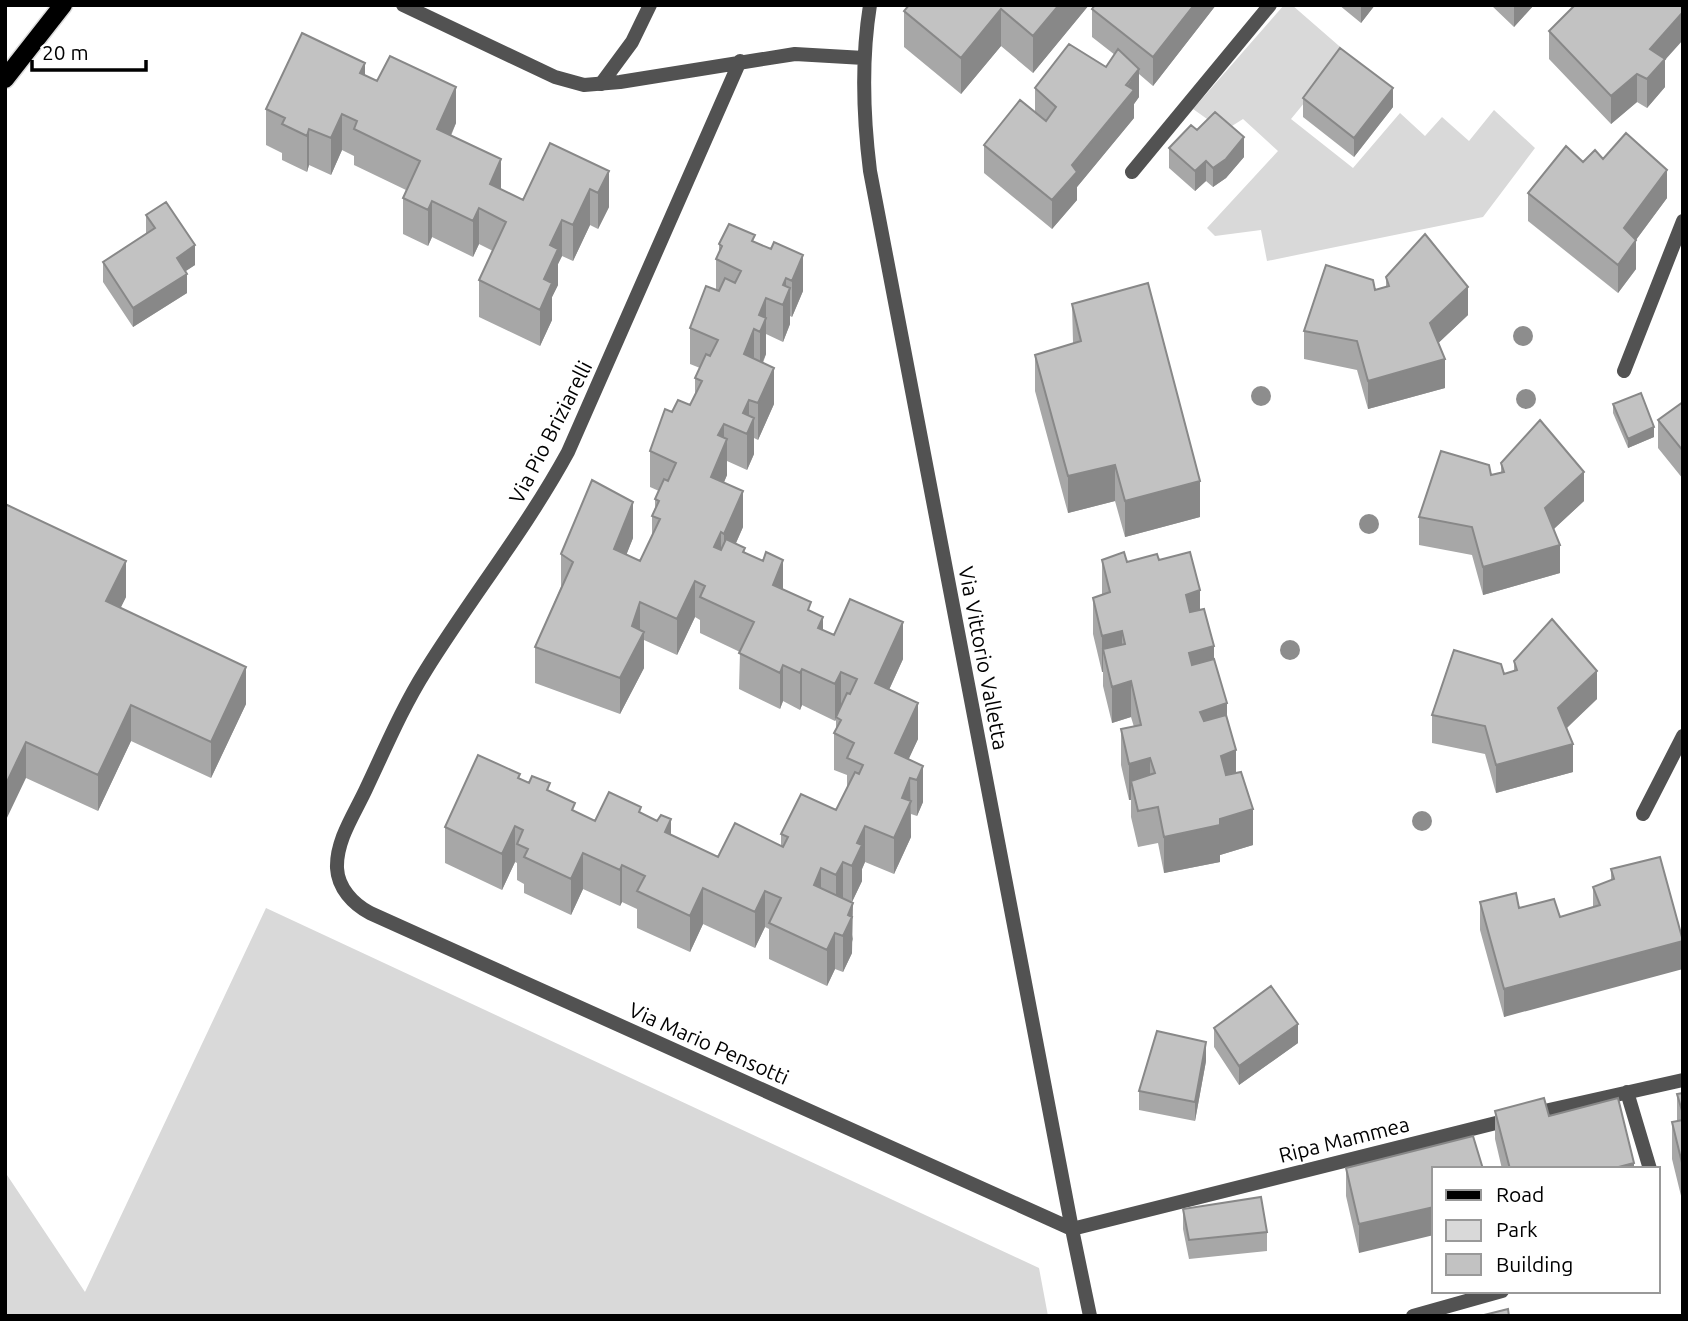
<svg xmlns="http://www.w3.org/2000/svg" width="1688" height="1321" viewBox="0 0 1688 1321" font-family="Ubuntu,sans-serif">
<rect width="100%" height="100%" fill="#fff"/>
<path fill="#d9d9d9" d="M1284,5H1292L1346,52L1291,119L1353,168L1400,113L1425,136L1442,117L1469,141L1494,110L1535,148L1483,217L1267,261L1261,230L1215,236L1207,228L1278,151L1243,119L1224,131L1193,109Z
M266,908L1039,1268L1048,1316H5V1172L85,1292Z"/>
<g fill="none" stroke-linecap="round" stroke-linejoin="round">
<g stroke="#dbdbdb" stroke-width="21">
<path id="primary" d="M5,79L63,5"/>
</g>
<path stroke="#525252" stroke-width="14" d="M601,84L632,42L650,5"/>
<path stroke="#525252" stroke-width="14" d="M403,5L555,77L584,85L620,82L795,54L864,58
M870,5C861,61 863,115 870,171L1072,1229L1090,1316
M740,61L568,452C526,529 472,596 426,670C402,708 385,749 366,789C355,813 336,840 337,868C338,888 353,904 370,913L1072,1229
M1132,172L1270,5
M1624,371L1683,221
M1643,814L1683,736
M1627,1092L1650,1169
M1531,1114L1683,1080
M1072,1229L1512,1119
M1413,1316L1502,1291"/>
<use href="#primary" stroke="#000" stroke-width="18"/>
</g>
<g fill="#8d8d8d">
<circle cx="1523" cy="336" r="10"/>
<circle cx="1261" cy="396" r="10"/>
<circle cx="1526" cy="399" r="10"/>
<circle cx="1369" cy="524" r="10"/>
<circle cx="1290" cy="650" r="10"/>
<circle cx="1422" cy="821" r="10"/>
</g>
<path fill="#a7a7a7" d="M1089,5L1033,73L1001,46L961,94L904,47V11Z
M1095,5H1216L1153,86L1139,74V97L1134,104V118L1077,187V200L1052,229L984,173V145L1035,112V88L1106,67L1115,55L1092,37V9Z
M1339,5H1375L1361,23Z
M1491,5H1534L1514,27Z
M1549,31L1665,60V87L1647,108L1637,102L1611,124L1549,59Z
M365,76L456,123L451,136L501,189L523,200L609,171V207L598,229L590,225L573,261L562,256L558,264V285L552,297V320L540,346L479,317V280L493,251L479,244L473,257L432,237L428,246L403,234V198L406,190L354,165V156L342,150L331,175L309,165L307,172L282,160V153L266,145V109Z
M1303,98L1393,107L1354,157L1303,117Z
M1197,130L1244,157L1226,178L1213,187L1206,181L1195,191L1169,168V148Z
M1603,159L1667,198L1636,240V269L1618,293L1528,221V193L1583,162Z
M146,215L195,265L185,271L187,293L133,327L103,282V262L146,234Z
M755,242L803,291L792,317L790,316V324L783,342L766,334V354L763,363L774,404L758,440L754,438V454L747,470L727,461V475L724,482L743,527L736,543L783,590L811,612L823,630L834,635L903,659L889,690L918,739L908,759L923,766V802L917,816L911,814V837L894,874L865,862L862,869V881L852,902L843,898L853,939L852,942V953L843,972L835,969L827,986L769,959V929L765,927L755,948L703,924L690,952L637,928V909L622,902L620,906L583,889L571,915L524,893V884L517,880V863L515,862L502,890L445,863V827L520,779L550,791L575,812L595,821L641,813L671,835L718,857L781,845V834L836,810L847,789V775L834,770V733L836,731V720L835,721L802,705L800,710L783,701L780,709L739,689L740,652L700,633V620L695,617L677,655L644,640V668L620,714L535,683V647L561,587V554L633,538L626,555L640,561L652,537V516L655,508V499L659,491L650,487V451L672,412L690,405L695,394V378L700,368L690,364V328L716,290V259L719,253V244Z
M1386,277L1468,315L1438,343L1445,388L1368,409L1357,370L1304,359V331L1375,290L1386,287Z
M1072,304L1200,517L1125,537L1115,501L1068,513L1035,391V355L1073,343Z
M1683,402V479L1658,448V420Z
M1613,404L1654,437L1628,448L1613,413Z
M1501,463L1584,501L1554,529L1560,573L1483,595L1472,555L1419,545V517L1491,475L1501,473Z
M5,504L126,597L120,608L246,704L211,778L131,741L98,811L26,778Z
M1102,560L1127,562L1159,560L1200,610L1214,659L1227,717L1236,773L1253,845L1220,855V862L1164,873L1158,843L1138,847L1131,817V800H1129L1121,765V729L1134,727L1131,717L1112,723L1103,686V672H1102L1093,634V598L1102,595Z
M1514,661L1597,699L1567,728L1573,772L1496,793L1485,754L1432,743V715L1504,674L1514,671Z
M1611,869L1683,939L1504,1017L1480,930V902L1519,908L1560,917L1593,908V887L1611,880Z
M1214,1028L1298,1043L1239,1085L1214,1047Z
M1206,1061L1195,1121L1139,1110V1091Z
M1683,1093V1204L1672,1159V1122L1677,1121V1094Z
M1495,1111L1549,1116L1634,1169H1502L1495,1139Z
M1473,1136L1359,1253L1346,1196V1168Z
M1183,1209L1267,1232V1251L1189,1259L1183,1229Z"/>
<path fill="#888" d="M1059,5H1089L1033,73V36Z
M1194,5H1216L1153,86V57Z
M1361,5H1375L1361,23Z
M1514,5H1534L1514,27Z
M1001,9V46L961,94V58Z
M1683,12V40L1665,60V87L1647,108V79L1650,49Z
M365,63V100L360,73Z
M1139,69V97L1134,104V118L1077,187V200L1052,229V200L1072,165Z
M1637,74V102L1611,124V96Z
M456,87V123L437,165V129Z
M1393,88V107L1354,157V138Z
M342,114V150L331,175V138Z
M309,129V165L307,172V136Z
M1244,137V157L1226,178L1213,187V168Z
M501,159V196L490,184Z
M1206,161V181L1195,191V171Z
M1667,170V198L1624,256V228Z
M609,171V207L598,229V193Z
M590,189V225L573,261V225Z
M432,201V237L428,246V210Z
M479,208V244L473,257V221Z
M562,220V256L558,264V285L552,297V320L540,346V310L544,279L550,245Z
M1636,240V269L1618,293V265Z
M195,245V265L177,277V258Z
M803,255V291L792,317V281Z
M187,274V293L133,327V308Z
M786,278V299L790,288V324L783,342V285Z
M1468,287V315L1430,351V323Z
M766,298V354L760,368V332L759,315Z
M754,329V365L744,354Z
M1445,359V388L1368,409V381Z
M774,368V404L758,440V403Z
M749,400V429L754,418V454L747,470V434L743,413Z
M724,424V446L727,439V475L711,513V477L718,435Z
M1654,427V437L1628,448V439Z
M1115,465V501L1068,513V476Z
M1584,472V501L1545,537V508Z
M1200,481V517L1125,537V501Z
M743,491V527L724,570V534Z
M633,502V538L614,586V549Z
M721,532V569L714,547Z
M1560,545V573L1483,595V567Z
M783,560V596L773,585Z
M126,561V597L106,638V601Z
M695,581V617L677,655V619Z
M1200,590V626L1186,631V595Z
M640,602V638L644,632V668L620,714V678L632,626Z
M823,617V653L818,628Z
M903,622V659L875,720V683Z
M1122,631V667L1103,649V672H1102V636Z
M1214,646V683L1189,689V653Z
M783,665V701L780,709V673Z
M246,667V704L211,778V742Z
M802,669V705L800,710V673Z
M1597,671V699L1558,736V708Z
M841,672V708L836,717L835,721V684Z
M1131,681V717L1112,723V687Z
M918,703V739L895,789V753Z
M1227,703V740L1200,748V712Z
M131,705V741L98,811V775Z
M26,742V778L5,822V786Z
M1573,744V772L1496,793V765Z
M1236,750V786L1221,792V756Z
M1150,758V794L1131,781V800H1129V764Z
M923,766V802L917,816V780Z
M910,778L911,837L894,874V838L902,798Z
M1253,809V845L1220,855V862L1164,873V837Z
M671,819V856L665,832Z
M515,826V862L502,890V854Z
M865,826V862L862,869V881L852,902V866L857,843Z
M583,853V889L571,915V879Z
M843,862V898L836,911V875Z
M622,865V902L620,906V870Z
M821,868V904L814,885Z
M703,888V924L690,952V916Z
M765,891V927L755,948V912Z
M853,903L852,953L843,972V936L848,915Z
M835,933V969L827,986V950Z
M1683,941V969L1504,1017V989Z
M1298,1024V1043L1239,1085V1066Z
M1206,1042V1061L1195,1121V1102Z
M1634,1163V1169H1611Z
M1434,1207V1235L1359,1253V1224Z"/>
<path fill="#c2c2c2" stroke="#888" stroke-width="2" d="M909,5H1059L1033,36L1001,9L961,58L904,11Z
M1095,5H1194L1153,57L1092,9Z
M1575,5H1683V12L1650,49L1665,59L1647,79L1637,74L1611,96L1549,31Z
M302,33L365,63L360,73L377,81L390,56L456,87L437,129L501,159L490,184L523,200L550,143L609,171L598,193L590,189L573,225L562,220L550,245L558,249L544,279L552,283L540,310L479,280L506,222L479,208L473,221L432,201L428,210L403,198L420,161L354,129L357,121L342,114L331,138L309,129L307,136L282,124L285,118L266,109Z
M1069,44L1106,67L1118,49L1139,69L1126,85L1134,90L1072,165L1077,172L1052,200L984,145L1020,100L1046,121L1056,107L1035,88Z
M1340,48L1393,88L1354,138L1303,98Z
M1215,112L1244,137L1226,159L1213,168L1206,161L1195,171L1169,148L1191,125L1197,130Z
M1626,133L1667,170L1624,228L1636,240L1618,265L1528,193L1566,146L1583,162L1595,150L1603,159Z
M166,202L195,245L177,258L187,274L133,308L103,262L155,228L146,215Z
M729,224L755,235L752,241L771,249L774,242L803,255L792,281L786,278L783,285L790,288L783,305L766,298L759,315L766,318L760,332L754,329L744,354L774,368L758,403L749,400L743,413L754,418L747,434L724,424L718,435L727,439L711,477L743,491L724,534L721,532L714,547L721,550L726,539L745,548L743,552L763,561L766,552L783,560L773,585L811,602L808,610L823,617L818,628L834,635L850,599L903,622L875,683L918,703L895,753L923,766L917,780L910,778L902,798L911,801L894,838L865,826L857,843L862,845L852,866L843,862L836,875L821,868L814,885L853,903L848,915L852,917L843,936L835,933L827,950L769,923L781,898L765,891L755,912L703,888L690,916L637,891L645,876L622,865L620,870L583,853L571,879L524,857L528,849L517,844L523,830L515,826L502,854L445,827L478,755L520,774L518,778L529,783L532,776L550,783L547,790L575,803L572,810L595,821L609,792L641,807L639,812L657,821L661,815L671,819L665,832L718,857L735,823L783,847L788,837L781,834L801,794L836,810L855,772L859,774L863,765L847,758L854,743L834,733L841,720L836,717L847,693L850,694L857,679L841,672L835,684L802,669L800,673L783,665L780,673L739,653L754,622L700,597L705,586L695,581L677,619L640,602L632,626L644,632L620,678L535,647L573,562L561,554L592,480L633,502L614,549L640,561L660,519L652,516L659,501L655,499L664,479L668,481L676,463L650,451L665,409L672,412L678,400L690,405L702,381L695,378L706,354L710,356L718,340L690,328L706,286L719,291L725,278L735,283L741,271L716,259L722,246L719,244Z
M1425,234L1468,287L1430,323L1445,359L1368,381L1357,341L1304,331L1326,265L1373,280L1375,290L1389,286L1386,277Z
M1148,283L1200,481L1125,501L1115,465L1068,476L1035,355L1081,341L1072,304Z
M1641,393L1654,427L1628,439L1613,404Z
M1683,402V451L1658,420Z
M1540,420L1584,472L1545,508L1560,545L1483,567L1472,527L1419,517L1441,451L1489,465L1491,475L1504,472L1501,463Z
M5,504L126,561L106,601L246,667L211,742L131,705L98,775L26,742L5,786Z
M1124,552L1127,562L1157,554L1159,560L1190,552L1200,590L1186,595L1190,612L1204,609L1214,646L1189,653L1192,665L1214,659L1227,703L1200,712L1204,721L1226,715L1236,750L1221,756L1226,775L1241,772L1253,809L1220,819V825L1164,837L1158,807L1138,811L1131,781L1155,773L1150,758L1129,764L1121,729L1141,725L1131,681L1112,687L1103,649L1125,644L1122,631L1102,636L1093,598L1110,592L1102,560Z
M1552,619L1597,671L1558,708L1573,744L1496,765L1485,726L1432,715L1454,650L1501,664L1504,674L1517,670L1514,661Z
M1660,857L1683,941L1504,989L1480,902L1516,893L1519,908L1554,899L1560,917L1600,905L1593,887L1614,879L1611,869Z
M1271,986L1298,1024L1239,1066L1214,1028Z
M1157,1031L1206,1042L1195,1102L1139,1091Z
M1683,1093V1114L1677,1094Z
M1544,1098L1549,1116L1618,1098L1634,1163L1611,1169H1510L1495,1111Z
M1683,1120V1167L1672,1122Z
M1473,1136L1483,1169H1434V1207L1359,1224L1346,1168Z
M1261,1197L1267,1232L1189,1240L1183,1209Z
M1508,1309L1509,1316H1480Z"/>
<g text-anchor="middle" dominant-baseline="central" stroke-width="5" stroke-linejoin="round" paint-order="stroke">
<g font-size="21" fill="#000" stroke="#fff">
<text transform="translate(550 432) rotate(-63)">Via Pio Briziarelli</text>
<text transform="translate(984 658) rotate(79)">Via Vittorio Valletta</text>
<text transform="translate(709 1043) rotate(24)">Via Mario Pensotti</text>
<text transform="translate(1344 1139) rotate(-14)">Ripa Mammea</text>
</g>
</g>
<rect width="1688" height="1321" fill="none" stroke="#000000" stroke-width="14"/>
<rect x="1432" y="1167" width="228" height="126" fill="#ffffff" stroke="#999999" stroke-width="2"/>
<rect x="1446" y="1190" width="35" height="10" fill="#000000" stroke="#999999" stroke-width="2"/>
<text x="1496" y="1202" font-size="21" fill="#000000">Road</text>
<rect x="1446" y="1220" width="35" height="21" fill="#d9d9d9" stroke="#999999" stroke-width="2"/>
<text x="1496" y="1237" font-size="21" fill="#000000">Park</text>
<rect x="1446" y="1254" width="35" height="21" fill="#c2c2c2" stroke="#999999" stroke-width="2"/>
<text x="1496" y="1272" font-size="21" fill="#000000">Building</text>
<path d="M32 60v10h114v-10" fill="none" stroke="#000000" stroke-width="3.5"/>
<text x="42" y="60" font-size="21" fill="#000000" stroke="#ffffff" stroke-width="5" paint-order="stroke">20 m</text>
</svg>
